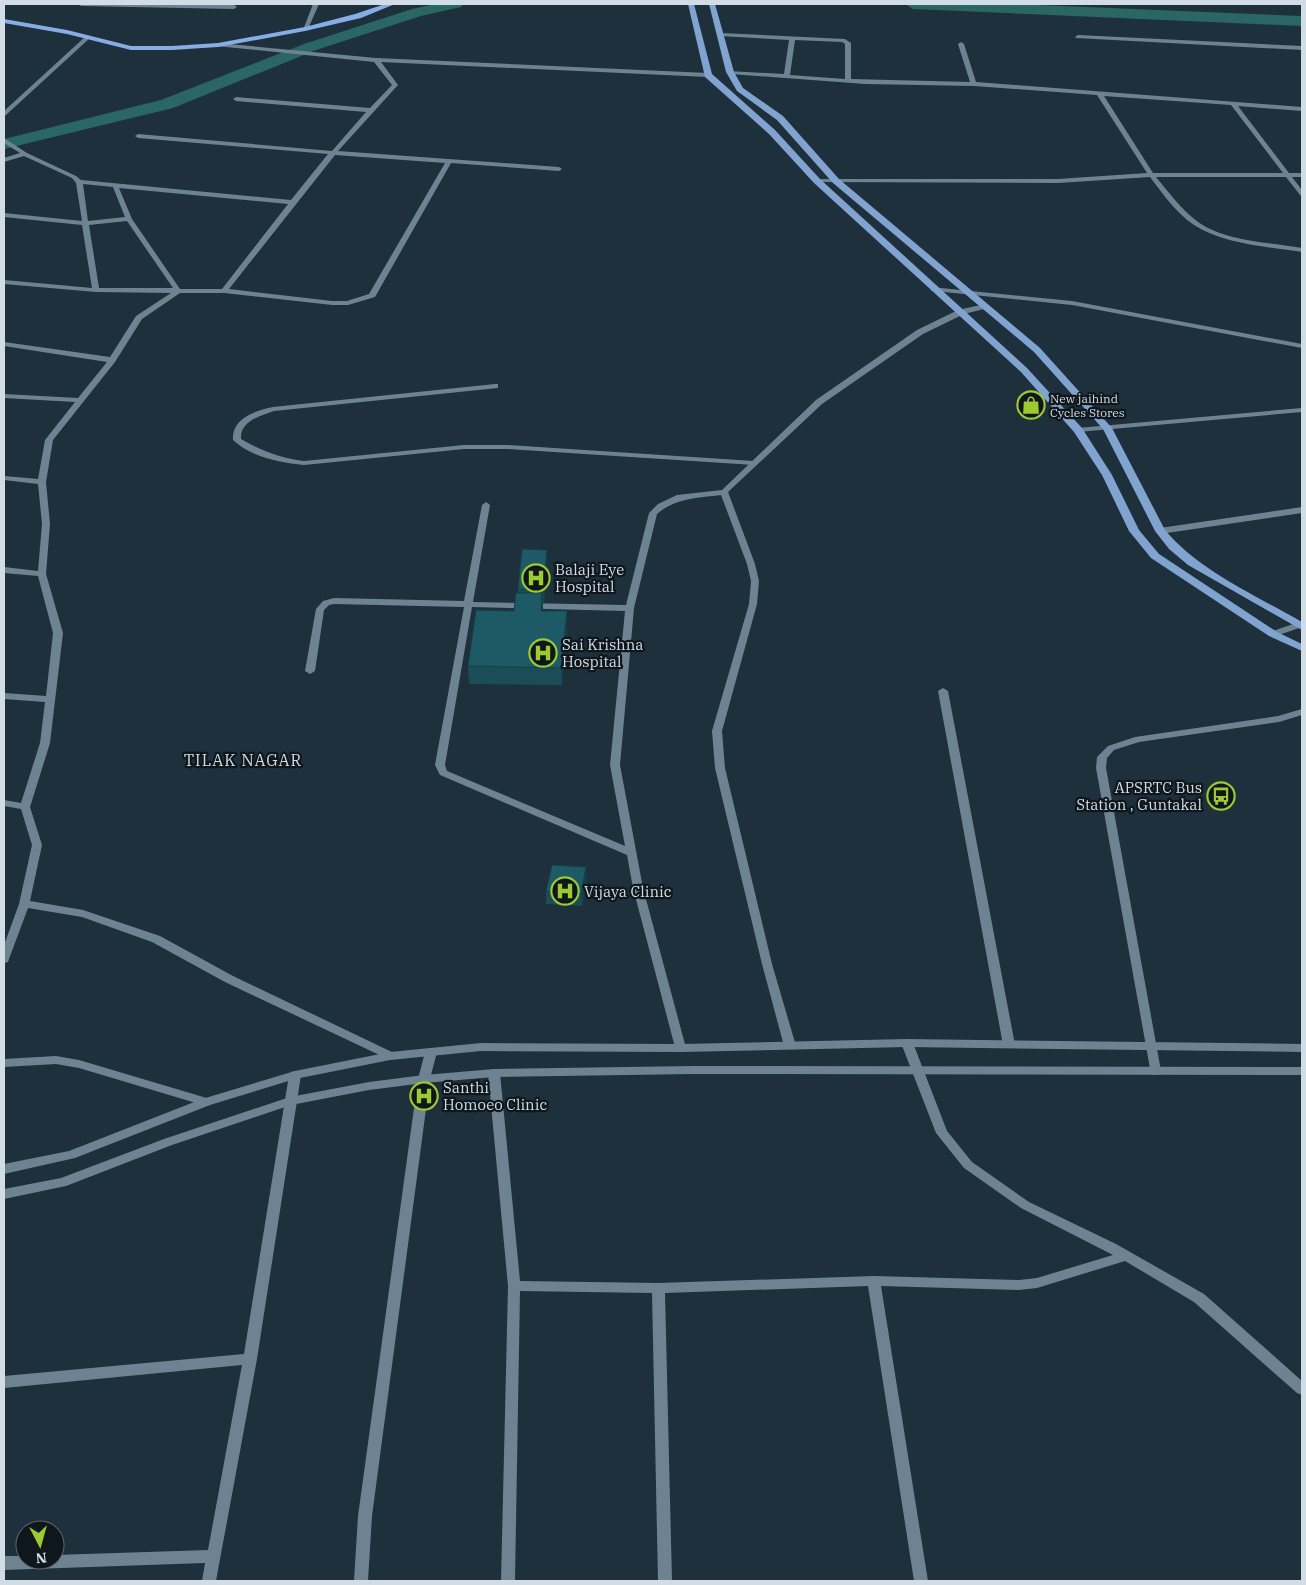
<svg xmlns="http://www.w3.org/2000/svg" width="1306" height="1585" viewBox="0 0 1306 1585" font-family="'IBM Plex Serif',serif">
<rect width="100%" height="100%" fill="#1d303c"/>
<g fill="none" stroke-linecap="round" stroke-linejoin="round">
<path fill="#296664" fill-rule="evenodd" d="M435,4H464L461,7L421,16L316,50L173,108L4,149V139L161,100L304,44L412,9Z
M905,4H1013L1302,16V26L913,9Z"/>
<path fill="#6e8391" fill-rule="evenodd" d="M495,384H498V388L274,411C260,416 240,421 241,439C262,451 280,458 304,461L464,445H508L754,461L758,463L754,465L508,449H464L304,465C280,463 251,457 233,440C232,418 255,411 273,407Z"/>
<path fill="#6e8391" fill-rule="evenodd" d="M78,4L234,5L237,7L234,9L81,6Z
M313,4H319L308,29L303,30Z
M721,33L845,39L851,43V79L970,82L958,44L961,42L964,44L976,82L1302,107V111L1238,106L1289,173H1302V177H1292L1302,190V196L1300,195L1286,177H1156C1169,193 1182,210 1198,222C1227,242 1269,242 1302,248V252C1269,247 1223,244 1194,225C1176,213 1163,194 1150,177L1058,183L815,182L814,181L817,179H1058L1147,173L1097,95L974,86L865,84L730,74L727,72L728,71L784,74L789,40L719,36V34ZM795,40L842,42L845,44V79L790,75ZM1104,96L1231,105L1283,173H1153Z
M1078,35L1302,46V50L1076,38L1075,37Z
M86,36L91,37L6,115L4,116V111Z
M218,43L376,58L708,73L711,75L708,77L381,62L398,85L338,151L559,167L562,169L559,171L451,163L375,297L348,305H332L224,293H180L142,319L115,362L53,440L46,482L50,524L46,574L63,633L50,743L30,807L42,845L30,901L83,910L160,936L233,976L394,1053L396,1056L394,1059L390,1060L225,982L152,942L82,917L28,908L9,959L8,962L4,963V945L19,904L32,845L21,809L4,806V800L21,803L40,743L45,702L4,699V693L46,696L53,633L38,576L4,573V567L38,571L42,524L38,484L4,480V476L38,479L45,440L75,402L4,398V394L78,398L107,362L4,346V342L110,357L136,316L171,293L96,292L4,284V280L92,288L82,225L4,217V213L82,221L76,183L72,178L24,156L4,162V158L20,153L4,143V138L27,153L76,176L81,180L291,200L328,154L138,138L135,136L138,134L332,151L366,112L236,101L233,99L236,97L370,108L392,85L374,62L216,46L215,45ZM335,155L445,163L369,294L347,301H332L229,289ZM83,184L113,187L125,217L88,221ZM119,188L288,204L222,289H180L132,219ZM127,221L173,288H99L89,225Z
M931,287L1072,301L1302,344V348L1072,305L934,291H931Z
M985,304H988V308L964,314L923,334L822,404L728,492L755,564L759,581L757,604L722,731L725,768L772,964L796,1046L794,1049H786L784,1046L762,964L715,768L712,731L749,604L751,581L747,564L721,495C698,498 675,498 657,514L634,608L620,765L643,888L686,1048L684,1051H676L633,888L627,855L440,775L435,765L464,607L334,604L329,605L324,610L315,671L310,674L305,671L316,609L323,601L334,598L464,601L482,505L486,502L490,505L473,602L626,605L649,513L658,504L677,495L722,490L816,400L917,330L958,310ZM472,607L625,611L610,765L625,846L447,771L445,765Z
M1302,408V412L1078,432L1074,430L1078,428Z
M1302,507V513L1160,534L1156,531L1160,528Z
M1302,621V627L1273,637L1268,634L1270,632Z
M943,688L948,691L1015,1045L1013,1048H1005L1003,1045L938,691Z
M1302,709V715L1279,722L1139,742L1114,750L1107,758L1106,768L1161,1071L1159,1074L1155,1075L1151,1074L1096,768L1097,757L1108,746L1135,737L1278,716Z
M907,1039L911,1040L913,1043L947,1131L972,1162L1029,1202L1116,1244L1204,1294L1302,1381V1395L1297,1393L1194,1302L1125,1261L1037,1288L1019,1290L881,1286L928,1581H914L868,1286L665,1293L672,1581H658L652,1293L520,1291L515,1581H501L508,1286L488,1073L490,1070L494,1069L498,1070L500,1073L520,1281L658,1283L874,1276L1019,1280L1037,1278L1113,1255L1021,1208L964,1168L936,1133L901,1043L903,1040Z
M431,1048L435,1049L437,1052L430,1079L372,1516L368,1581H354L358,1516L418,1079L425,1052L427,1049Z
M56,1056L79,1060L210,1099L212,1102L210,1105L206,1106L79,1068L56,1064L4,1067V1059Z
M295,1071L299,1072L301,1075L257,1359L216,1581H202L205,1563L4,1570V1556H25V1560H55V1555L208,1550L242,1365L4,1388V1376L244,1354L289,1075L291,1072Z"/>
<path fill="#6e8391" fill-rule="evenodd" d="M907,1039L1302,1044V1052L907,1047L680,1052L481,1051L390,1060L295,1079L210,1105L75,1158L4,1174V1164L69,1151L202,1099L295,1071L390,1052L481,1043L680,1044Z
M693,1066L1302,1067V1075L693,1074L494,1077L424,1083L369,1090L291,1105L172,1145L66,1186L4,1199V1189L61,1178L164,1139L290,1097L369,1082L424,1075L494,1069Z"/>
<path fill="#81a3cf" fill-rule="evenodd" d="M688,4H694L712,74L775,130L820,179L1027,368L1082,428L1112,475L1139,530L1159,554L1277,632L1302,644V651L1269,636L1151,558L1129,531L1102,475L1074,432L1021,372L814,183L769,134L705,77Z
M709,4H715L734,72L743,88L783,116L839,179L1040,348L1112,428L1165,530C1198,570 1257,596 1302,622V630L1188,565L1169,549L1155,531L1103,429L1034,352L833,183L777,120L737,91L726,72Z"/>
<path fill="#87aee4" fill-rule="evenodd" d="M385,4H395L361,18L305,31L218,47L172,50H131L67,34L4,23V19L67,30L131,46H172L218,43L305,27L355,14Z"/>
</g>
<path fill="#1a4d58" d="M547,550V561L544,602L543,601V611L567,629L562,685L469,684L468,666L514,611L518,593V589Z
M587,880L582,906L546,904V891Z"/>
<path fill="#153f47" d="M547,550V561L544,602L543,590Z
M542,593L543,611H541Z
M567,611V629L562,685L561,668Z
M586,867L587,880L582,906L581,894Z"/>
<path fill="#1e5a66" stroke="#153f47" d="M522,549L547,550L543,590L518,589Z
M516,593H542L541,611H567L561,668L468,666L476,610L514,611Z
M552,865L586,867L581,894L546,891Z"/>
<defs>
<g id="shop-ring" transform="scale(1.4375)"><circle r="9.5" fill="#0f171c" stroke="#9cca31" stroke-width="1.5"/><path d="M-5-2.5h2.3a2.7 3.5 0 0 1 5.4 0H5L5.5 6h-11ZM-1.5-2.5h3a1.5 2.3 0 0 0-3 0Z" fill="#9cca31"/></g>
<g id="hospital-ring" transform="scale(1.4375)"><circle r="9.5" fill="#0f171c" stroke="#9cca31" stroke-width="1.5"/><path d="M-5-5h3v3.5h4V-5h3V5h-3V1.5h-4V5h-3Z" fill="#9cca31"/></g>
<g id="bus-ring" transform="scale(1.4375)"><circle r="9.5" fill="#0f171c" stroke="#9cca31" stroke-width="1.5"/><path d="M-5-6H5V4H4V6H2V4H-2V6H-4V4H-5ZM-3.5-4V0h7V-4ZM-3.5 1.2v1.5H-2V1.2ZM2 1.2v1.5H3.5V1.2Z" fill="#9cca31"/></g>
</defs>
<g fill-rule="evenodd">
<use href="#shop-ring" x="1031" y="405"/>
<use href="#hospital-ring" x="536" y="578"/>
<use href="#hospital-ring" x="543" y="653"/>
<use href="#bus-ring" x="1221" y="796"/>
<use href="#hospital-ring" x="565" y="891"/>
<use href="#hospital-ring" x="424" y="1096"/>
</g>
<g text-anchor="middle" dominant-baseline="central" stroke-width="4.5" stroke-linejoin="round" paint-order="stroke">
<g font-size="12" fill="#d1dce4" stroke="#0f171c" text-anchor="start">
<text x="1050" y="398">New jaihind<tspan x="1050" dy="14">Cycles Stores</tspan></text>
</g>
<g font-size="15" fill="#d1dce4" stroke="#0f171c" text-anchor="start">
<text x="555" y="569">Balaji Eye<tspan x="555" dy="17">Hospital</tspan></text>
<text x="562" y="644">Sai Krishna<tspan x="562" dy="17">Hospital</tspan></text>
<text x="1202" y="787" text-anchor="end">APSRTC Bus<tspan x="1202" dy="17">Station , Guntakal</tspan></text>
<text x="584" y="891">Vijaya Clinic</text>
<text x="443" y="1087">Santhi<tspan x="443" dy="17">Homoeo Clinic</tspan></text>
</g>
<g font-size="16" letter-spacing="1" fill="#d1dce4" stroke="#0f171c">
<text x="243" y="760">TILAK NAGAR</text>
</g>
</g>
<rect width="1306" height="1585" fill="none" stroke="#d1dce4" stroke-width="10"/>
<g transform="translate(40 1545) rotate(174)"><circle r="24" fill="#0f171c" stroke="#5d666c"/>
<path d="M0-4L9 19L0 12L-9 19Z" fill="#9cca31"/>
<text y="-8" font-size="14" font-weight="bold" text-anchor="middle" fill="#d1dce4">N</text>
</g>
</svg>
